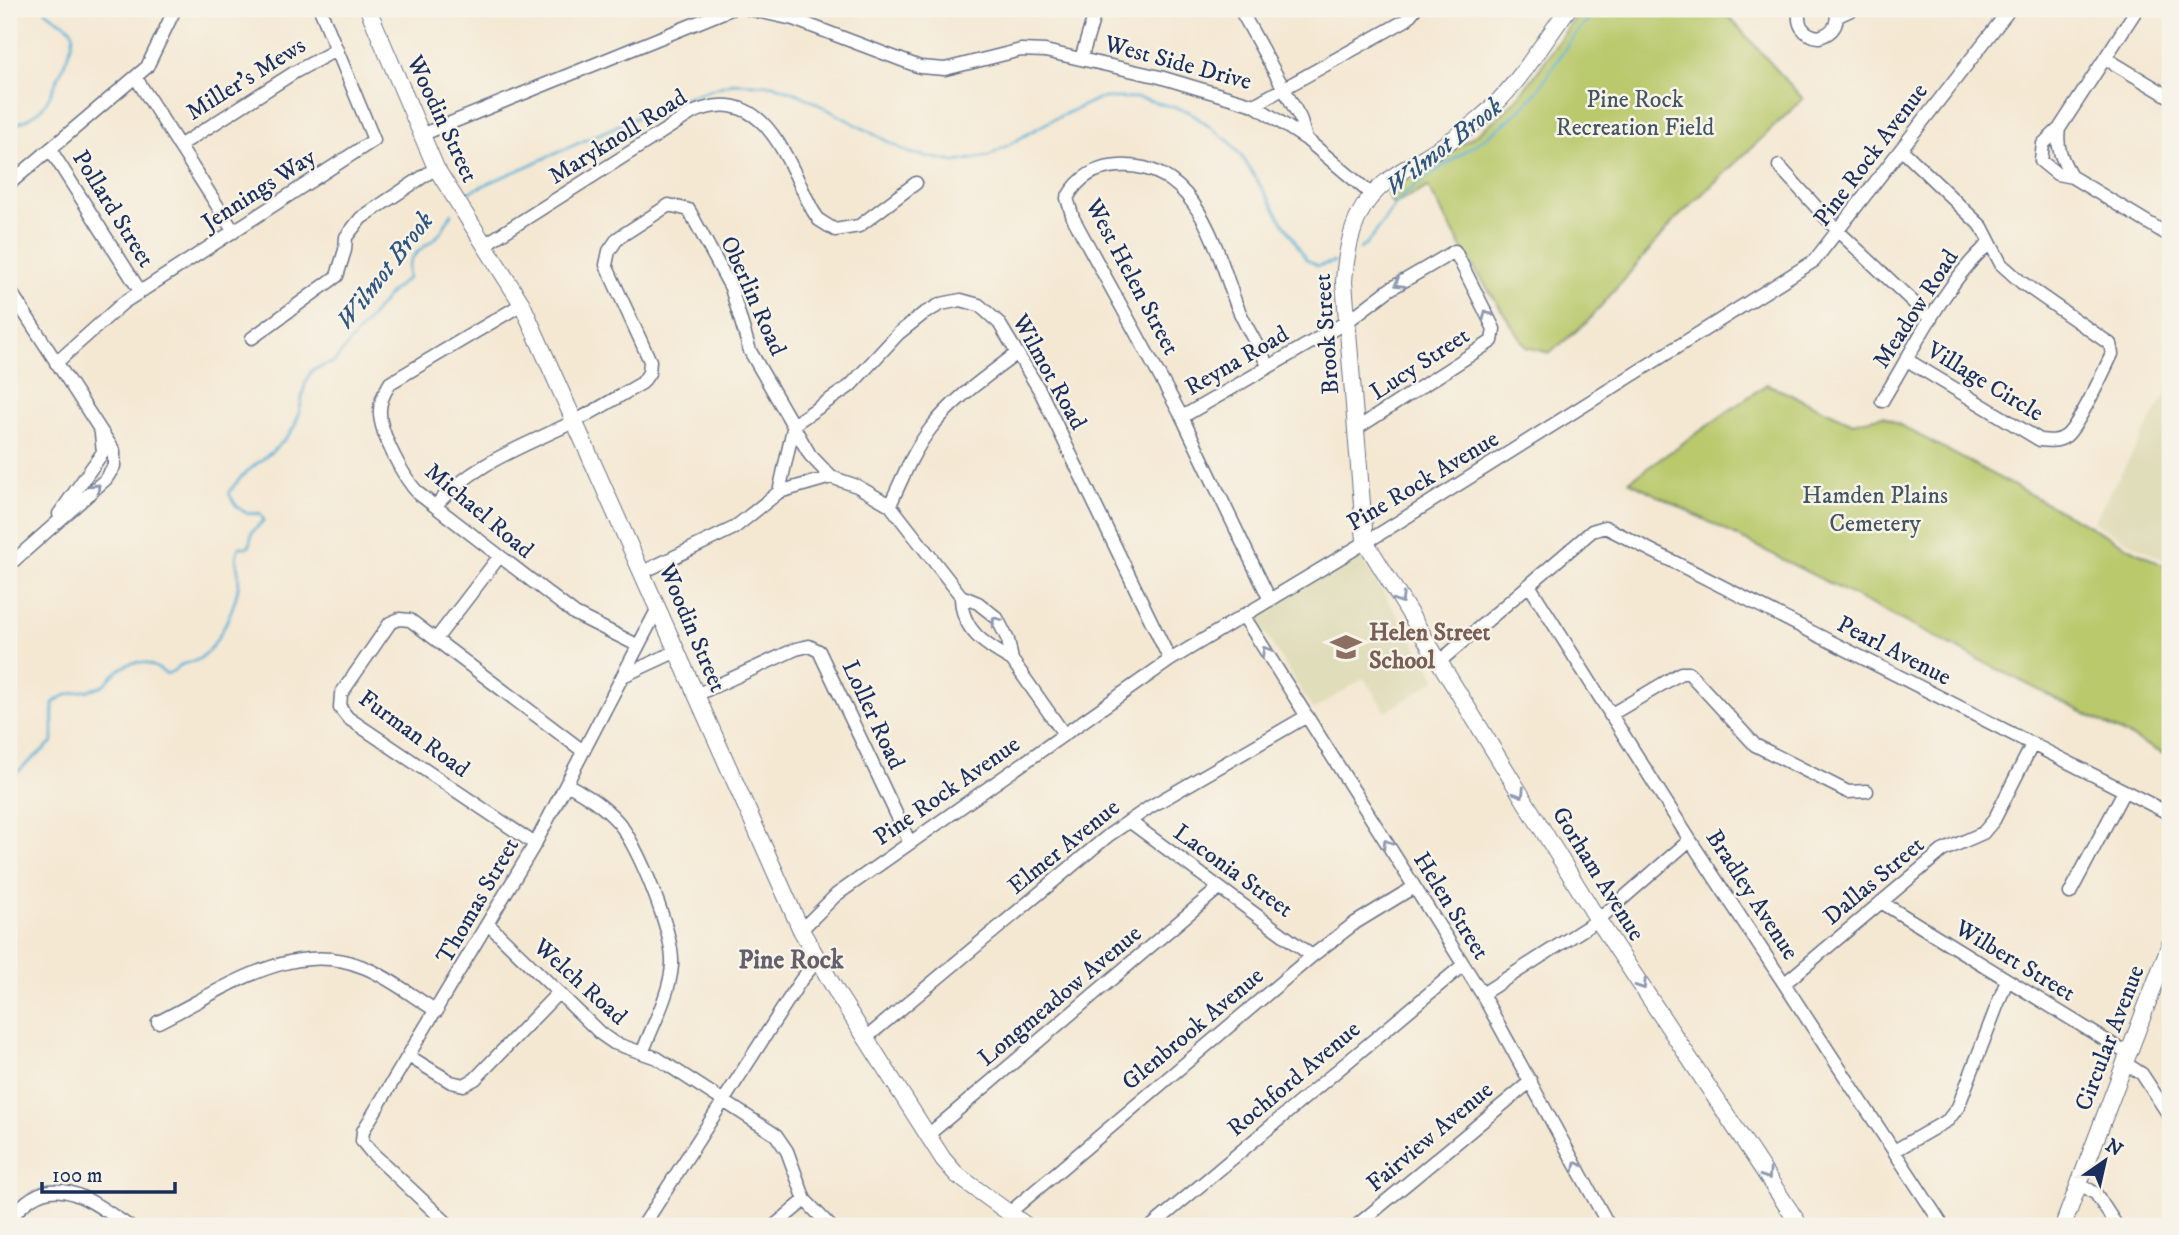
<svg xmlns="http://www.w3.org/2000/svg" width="2179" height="1235" viewBox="0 0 2179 1235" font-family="'IM FELL DW Pica',serif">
<rect width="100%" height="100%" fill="#f7f3e8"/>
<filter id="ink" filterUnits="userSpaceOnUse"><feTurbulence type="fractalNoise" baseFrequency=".0143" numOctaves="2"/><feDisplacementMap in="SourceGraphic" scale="14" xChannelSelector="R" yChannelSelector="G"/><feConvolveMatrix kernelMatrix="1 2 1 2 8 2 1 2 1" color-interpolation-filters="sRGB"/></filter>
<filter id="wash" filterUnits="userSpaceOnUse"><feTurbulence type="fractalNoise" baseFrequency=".00686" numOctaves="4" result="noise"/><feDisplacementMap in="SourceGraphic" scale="28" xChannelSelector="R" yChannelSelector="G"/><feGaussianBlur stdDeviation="1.57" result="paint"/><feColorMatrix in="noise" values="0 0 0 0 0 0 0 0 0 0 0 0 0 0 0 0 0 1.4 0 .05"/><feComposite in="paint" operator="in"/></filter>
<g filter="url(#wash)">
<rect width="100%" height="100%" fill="#f4e8d3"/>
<path fill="#e0ddbb" d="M2170,388V564L2093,522Z
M1359,554L1437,679L1386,712L1364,678L1313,710L1255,617Z"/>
<path fill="#b9c96c" stroke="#6a7c65" stroke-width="2" d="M1583,9H1722L1803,99L1676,219L1588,321L1550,353L1526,347L1469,260L1428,187L1393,205L1387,194C1430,161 1479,140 1516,99C1542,71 1558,36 1583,9Z
M1767,384L1853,423L1883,416L2170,569V757L1629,481Z"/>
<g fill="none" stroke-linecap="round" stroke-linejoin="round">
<path stroke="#5bb0d7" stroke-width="2.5" d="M9,127C21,122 33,118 42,108C49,100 76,42 73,33C70,22 52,20 45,9
M460,196L673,101L733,83L773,85L801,95L909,153L955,162L989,156L1052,120L1100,98H1139L1188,111L1230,142L1245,161L1306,259L1318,266L1334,262
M1360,249C1380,234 1388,207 1407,192C1447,161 1491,139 1527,103C1552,77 1571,25 1604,9
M9,781C22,765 39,755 53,741V703C68,690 84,693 100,687C105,685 109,679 113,675C132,657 146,659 166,674C174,673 177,666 183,664C189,662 193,663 199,659C219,646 238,601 239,579C239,566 233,561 239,547H249L252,532L264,520L260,513C244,517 235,507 229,493C244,467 274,456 291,432C304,413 299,389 312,370L334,362L392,291L408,278C405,252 427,249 440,233C445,227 448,219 452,213"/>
</g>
</g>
<g filter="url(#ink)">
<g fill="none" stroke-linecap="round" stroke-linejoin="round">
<g stroke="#677087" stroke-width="15">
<path id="minor" d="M748,9L793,19L920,67L945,69L1021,50L1045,51L1160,77L1254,105L1306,139L1371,194
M1240,9L1300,118L1306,139
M1800,9C1796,24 1803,35 1819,37C1834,33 1839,23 1836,9
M2137,9L2059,129C2056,147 2062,161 2072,177L2170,236
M1838,16L1853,9
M2105,58L2170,97
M1081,59L1096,9
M136,78L234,232
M1254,105L1406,20L1415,9
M2059,129L2043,144L2041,161L2057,174L2072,177
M421,135L731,9
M179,146L295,72L336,50
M50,149L140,291
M1901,149L1982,227L2001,264L2021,282L2110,344L2112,354C2104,371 2079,425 2066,436C2058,442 2049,441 2040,440L1907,360
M1779,166L1838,231L1931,319
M9,184L147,67L175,9
M484,245L692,113C765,81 786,160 813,211L819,220L835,230L859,226L916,183
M9,289L114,451V466L106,479L9,565
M522,304L390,383C384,394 379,402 380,414C381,435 404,479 419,494L575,614L637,645
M252,338L337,276L345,250L346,237L361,218L436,168
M56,363L123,303L374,140L320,9
M1269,367C1258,346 1243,323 1235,301C1215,244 1195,162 1119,166C1095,167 1079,177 1067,198L1073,218L1182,417L1270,600
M1882,401C1911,354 1947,279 1989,244
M1182,417L1348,321L1390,289L1455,251L1494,329L1492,341L1356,429
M779,492L794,424L850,386L899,333L923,314L941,304L961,300L979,305L999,323L1040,391L1170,660
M890,505C902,479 913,451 931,428C954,398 988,376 1017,353
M435,506C474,463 520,448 571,423C596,411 619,396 642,383L649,373L650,361L606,265L609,251L618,238L669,205L689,210L731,288L750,351L810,455L831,477L857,486L890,505L961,596L978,603L997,618L1008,640L1012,660L1064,734
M59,514L103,452L101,434
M643,572L734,528L779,492L831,477
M1529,585L1690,840L1943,1226
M961,596C961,630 985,645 1012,660
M1243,615L1482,994L1609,1226
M436,639L499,557
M1439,662L1592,531L1605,527L2170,814
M623,676L677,651
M696,695L796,649L809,646L819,651L910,843
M1610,715L1681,673H1689L1755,745L1848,792L1867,791
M567,784C586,795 603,805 618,822C638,845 674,934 672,965C670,994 653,1024 643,1051
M1129,821L1312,956
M535,844L348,718L340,708L341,694L390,623L399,619L410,620L583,751
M2070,893L2124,791
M1881,902L2128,1054
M488,924L601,1034L614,1043L657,1058L776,1135L787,1151L805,1200L830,1226
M801,930L836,895L1170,660L1381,533L1814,261L2010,9
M1785,983L1942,851L1983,833L1994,820L2032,745
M1482,994L1598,920L1690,840
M158,1022C220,992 292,937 363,967C389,977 413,997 437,1011
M866,1038L1109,835L1150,807L1307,716
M410,1057L451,1082L464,1085L475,1079L557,994
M2125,1063L2142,1074L2170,1117
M928,1135L1219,888
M1894,1151L1948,1120L1958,1107L2007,980
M2079,1183L2096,1194L2117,1226
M1009,1213L1312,956L1355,923L1414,887
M9,1221C49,1165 86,1198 129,1226
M450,1226L371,1152L362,1141L363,1131L535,844L658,608
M643,1226L801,980L817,961
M774,1226L805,1200
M1152,1226L1463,965
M1356,1226L1531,1081"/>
</g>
<g stroke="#677087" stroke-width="18">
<path id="major" d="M368,9L436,168L522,304L801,930L839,996L943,1159L957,1175L1027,1226
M1568,9C1540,47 1515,90 1478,120C1406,181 1351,169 1344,282L1365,541L1598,920L1800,1226
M2063,1226L2170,944"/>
</g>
<use href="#minor" stroke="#fff" stroke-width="12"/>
<use href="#major" stroke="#fff" stroke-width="16"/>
</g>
<defs><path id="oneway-chevron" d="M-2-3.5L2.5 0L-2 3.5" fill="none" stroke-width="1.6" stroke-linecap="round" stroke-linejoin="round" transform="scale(1.75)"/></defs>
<g stroke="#8d97ae">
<use href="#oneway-chevron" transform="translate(1399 283) rotate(149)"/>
<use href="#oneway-chevron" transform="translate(1487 315) rotate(-115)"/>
<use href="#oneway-chevron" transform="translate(96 488) rotate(-43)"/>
<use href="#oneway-chevron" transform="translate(1400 599) rotate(58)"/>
<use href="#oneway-chevron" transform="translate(996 621) rotate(-128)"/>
<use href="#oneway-chevron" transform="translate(1266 651) rotate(-122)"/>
<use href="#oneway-chevron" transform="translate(1520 793) rotate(58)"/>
<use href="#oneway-chevron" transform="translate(1387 844) rotate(-122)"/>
<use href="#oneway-chevron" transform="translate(1642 985) rotate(57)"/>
<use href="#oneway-chevron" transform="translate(1577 1166) rotate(-118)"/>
<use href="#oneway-chevron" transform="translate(1767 1175) rotate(57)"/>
</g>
</g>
<defs>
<g id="school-bare" transform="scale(2.415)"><path d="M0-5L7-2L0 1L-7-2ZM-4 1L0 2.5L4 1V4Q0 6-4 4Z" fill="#8d6e63" stroke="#f7f3e8" stroke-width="2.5" paint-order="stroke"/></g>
</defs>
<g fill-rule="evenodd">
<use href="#school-bare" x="1346" y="647"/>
</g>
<g text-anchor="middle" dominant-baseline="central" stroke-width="5" stroke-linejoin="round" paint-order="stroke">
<g font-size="24" fill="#1b2f5e" stroke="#f7f3e8">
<text transform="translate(1178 63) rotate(15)">West Side Drive</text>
<text transform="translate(246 79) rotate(-32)">Miller's Mews</text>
<text transform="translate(442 119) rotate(65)">Woodin Street</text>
<text transform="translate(618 137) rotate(-32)">Maryknoll Road</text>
<text transform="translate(1871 155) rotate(-53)">Pine Rock Avenue</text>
<text transform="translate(259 190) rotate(-33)">Jennings Way</text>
<text transform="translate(113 209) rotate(58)">Pollard Street</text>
<text transform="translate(1132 277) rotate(62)">West Helen Street</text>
<text transform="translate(753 296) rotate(66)">Oberlin Road</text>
<text transform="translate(1916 309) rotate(-57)">Meadow Road</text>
<text transform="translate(1327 334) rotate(-94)">Brook Street</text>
<text transform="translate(1237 361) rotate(-30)">Reyna Road</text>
<text transform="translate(1420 364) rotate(-33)">Lucy Street</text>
<text transform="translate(1049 372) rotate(61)">Wilmot Road</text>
<text transform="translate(1985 382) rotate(31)">Village Circle</text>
<text transform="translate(1423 481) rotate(-31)">Pine Rock Avenue</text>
<text transform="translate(479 511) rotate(40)">Michael Road</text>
<text transform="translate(692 628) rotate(67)">Woodin Street</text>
<text transform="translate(1894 651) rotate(27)">Pearl Avenue</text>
<text transform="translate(873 715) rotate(65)">Loller Road</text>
<text transform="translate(414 734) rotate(36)">Furman Road</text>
<text transform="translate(947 791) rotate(-35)">Pine Rock Avenue</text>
<text transform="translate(1064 847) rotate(-39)">Elmer Avenue</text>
<text transform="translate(1233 871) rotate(36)">Laconia Street</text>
<text transform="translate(1598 874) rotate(58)">Gorham Avenue</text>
<text transform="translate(1874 881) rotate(-40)">Dallas Street</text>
<text transform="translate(1752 895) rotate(57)">Bradley Avenue</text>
<text transform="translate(478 901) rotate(-60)">Thomas Street</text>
<text transform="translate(1451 906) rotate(58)">Helen Street</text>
<text transform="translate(2015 961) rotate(31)">Wilbert Street</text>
<text transform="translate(580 982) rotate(42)">Welch Road</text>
<text transform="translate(1060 996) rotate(-40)">Longmeadow Avenue</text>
<text transform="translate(1193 1029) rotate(-40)">Glenbrook Avenue</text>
<text transform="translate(2110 1038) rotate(-69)">Circular Avenue</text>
<text transform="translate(1294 1079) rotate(-40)">Rochford Avenue</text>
<text transform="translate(1430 1137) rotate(-40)">Fairview Avenue</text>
</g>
<g font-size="24" fill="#425662" stroke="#f7f3e8">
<text x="1635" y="100">Pine Rock<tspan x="1635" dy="28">Recreation Field</tspan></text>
<text x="1875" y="496">Hamden Plains<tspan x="1875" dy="28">Cemetery</tspan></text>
</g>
<g font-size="24" font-weight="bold" fill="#785e54" stroke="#f7f3e8" text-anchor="start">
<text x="1369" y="633">Helen Street<tspan x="1369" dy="28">School</tspan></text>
</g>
<g font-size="26" font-style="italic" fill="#2e5682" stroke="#f7f3e8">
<text transform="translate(1444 147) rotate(-38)">Wilmot Brook</text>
<text transform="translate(385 271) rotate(-52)">Wilmot Brook</text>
</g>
<g font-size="26" font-weight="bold" fill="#635f6c" stroke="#f7f3e8">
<text x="791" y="960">Pine Rock</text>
</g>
</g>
<rect width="2179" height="1235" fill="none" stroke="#f7f3e8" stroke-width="35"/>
<g transform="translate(2105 1161) rotate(34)" stroke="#f7f3e8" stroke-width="5" paint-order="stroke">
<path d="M0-5L12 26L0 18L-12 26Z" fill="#1b2f5e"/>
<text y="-10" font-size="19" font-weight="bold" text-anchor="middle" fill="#1b2f5e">N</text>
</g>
<path d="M42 1182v10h133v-10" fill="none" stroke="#1b2f5e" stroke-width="3.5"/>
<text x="52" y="1182" font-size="21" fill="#1b2f5e" stroke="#f7f3e8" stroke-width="5" paint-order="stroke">100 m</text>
</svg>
